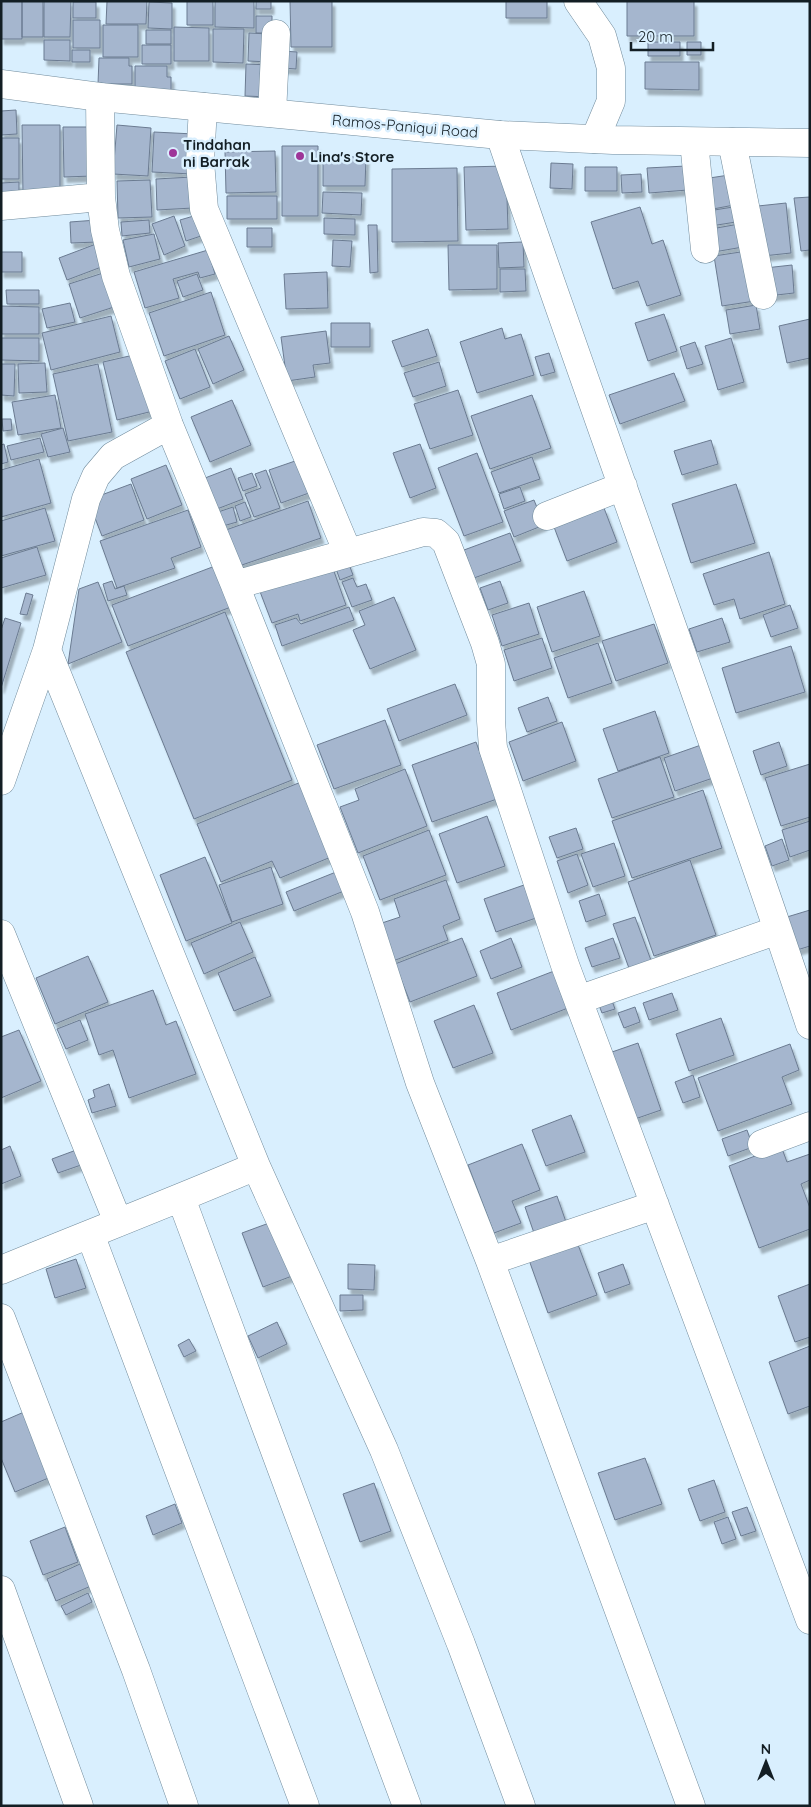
<svg xmlns="http://www.w3.org/2000/svg" width="811" height="1807" viewBox="0 0 811 1807" font-family="Quicksand,sans-serif">
<defs>
<filter id="shadow"><feDropShadow dx="3" dy="5.5" stdDeviation="1" flood-color="#0004"/></filter>
</defs>
<rect width="100%" height="100%" fill="#d9effe"/>
<path fill="#a5b6ce" stroke="#6b7b91" filter="url(#shadow)" d="M1,1H22V39H1Z
M22,1H43V37H22Z
M44,1H71L70,37H44Z
M107,1H147L146,24H106Z
M187,1H213V25H187Z
M215,1H254V28L215,27Z
M256,1H271V9H256Z
M290,1H332V47H291Z
M506,1H547V18H506Z
M627,1H694V36H627Z
M73,2H96V18H73Z
M149,2L172,3V29L148,28Z
M256,16H272V33H256Z
M73,20H100V48H73Z
M103,25H138V57H103Z
M174,27L209,28V61H174Z
M213,29H244L243,63L213,62Z
M146,30H171V44H146Z
M249,33L269,34V62L248,61Z
M44,40H70V61L44,60Z
M648,42H680V56H648Z
M687,42H701V55H687Z
M142,45H171V64H142Z
M72,50H90V62H72Z
M282,51L297,52L296,69L282,68Z
M99,58H129V66H132V84H98Z
M645,62H699V90L645,89Z
M246,64L270,65L269,97L245,96Z
M135,66H167V77H171V91H135Z
M16,110L17,134L1,135V111Z
M22,125H60V196H23Z
M117,125L151,128L148,176L113,174Z
M63,127H92L93,176L64,177Z
M154,132L194,134L192,174L152,172Z
M1,138H19V179H1Z
M282,146H318V216H282Z
M275,151L276,192L226,193L225,152Z
M323,156L366,157L365,186H323Z
M551,163L573,164L572,189L550,188Z
M506,166L508,229L466,230L464,167Z
M686,166L688,190L649,193L647,168Z
M585,167H617V191H585Z
M457,168L458,241L392,242V169Z
M641,174L642,192L622,193L621,175Z
M729,175L734,205L708,210L703,179Z
M192,177L193,208L157,210L156,179Z
M150,180L152,217L118,218L117,181Z
M19,182V201L1,202V183Z
M323,192L362,193L361,215L322,213Z
M227,196H277V219H227Z
M810,197V250L801,251L794,198Z
M786,203L791,253L763,256L758,206Z
M640,207L652,244L663,240L681,295L647,306L638,281L613,289L591,222Z
M733,207L736,222L711,226L708,211Z
M197,215L204,235L186,241L180,220Z
M174,216L185,246L164,255L152,224Z
M324,218L355,219V235L324,234Z
M97,220L98,242L71,243L70,222Z
M149,220L150,233L122,236L121,222Z
M739,224L743,247L714,252L711,229Z
M368,225H377L378,272L370,273Z
M247,228H272V247H247Z
M154,234L160,259L129,267L123,240Z
M333,240L352,241L350,267L332,266Z
M523,242L524,267L499,268L498,243Z
M96,244L104,266L67,280L59,258Z
M448,245H497V289L449,290Z
M208,250L215,274L200,278L198,272L173,279L179,298L145,308L134,272Z
M747,251L755,301L722,306L714,256Z
M1,252H22V272H1Z
M792,265L794,293L768,296L765,268Z
M500,269H525L526,291L500,292Z
M327,272L328,308L286,309L284,274Z
M103,273L114,307L80,318L69,284Z
M197,274L203,290L183,297L177,281Z
M6,290H39V304H7Z
M211,292L225,335L164,356L149,313Z
M70,303L75,322L47,328L42,309Z
M756,305L760,329L730,334L726,310Z
M1,306L39,307V334H1Z
M664,314L677,351L648,361L635,323Z
M111,316L120,352L51,370L42,333Z
M810,319V358L787,363L779,326Z
M331,323H370V347H331Z
M502,328L505,339L521,334L534,375L477,393L460,342Z
M428,329L437,356L402,367L392,341Z
M326,331L330,363L313,365L315,377L287,381L281,337Z
M229,336L244,370L213,384L198,349Z
M1,338H39V361L1,360Z
M731,338L744,382L718,390L705,346Z
M695,342L703,364L687,369L680,347Z
M195,349L210,387L180,399L165,361Z
M549,353L555,372L541,376L535,357Z
M138,354L153,411L117,420L103,362Z
M439,362L446,386L413,397L404,373Z
M45,363L47,392L19,393L18,364Z
M1,364H15L14,396L1,395Z
M98,364L112,432L68,441L53,374Z
M674,373L685,401L620,424L609,395Z
M458,390L473,435L430,449L414,404Z
M55,395L61,428L18,435L12,402Z
M532,395L551,448L490,469L471,416Z
M232,400L251,445L210,462L191,417Z
M2,419H11L12,430L3,431Z
M63,428L70,452L48,457L41,434Z
M40,438L44,452L11,460L7,446Z
M711,440L718,464L682,475L674,451Z
M4,444L8,462L1,464V445Z
M420,444L436,488L410,498L393,453Z
M477,453L503,522L464,536L438,468Z
M532,457L540,479L499,493L491,472Z
M39,459L51,503L1,517V470Z
M298,460L309,493L281,503L269,470Z
M166,465L182,505L147,519L131,479Z
M231,468L243,499L217,509L205,478Z
M266,470L280,508L254,517L245,494L261,488L255,474Z
M252,473L257,486L243,491L238,478Z
M131,484L144,520L102,536L88,500Z
M736,484L755,543L691,563L672,504Z
M520,487L525,501L504,509L499,494Z
M534,500L544,525L514,537L504,511Z
M308,501L321,538L236,567L223,531Z
M245,502L251,517L240,521L235,506Z
M233,507L237,522L223,526L218,512Z
M45,508L55,541L1,556V521Z
M604,508L617,542L567,561L554,527Z
M188,510L201,547L171,558L175,568L117,588L100,541Z
M510,533L521,561L474,578L464,550Z
M37,547L46,575L1,588V558Z
M769,552L785,604L740,619L734,599L714,605L703,574Z
M347,559L353,575L340,580L334,563Z
M331,563L346,605L300,621L298,614L272,623L259,589Z
M215,566L231,607L128,646L112,605Z
M353,578L357,587L366,584L372,600L352,607L342,582Z
M112,581L115,589L124,586L127,595L108,601L103,584Z
M500,581L508,603L488,610L480,588Z
M98,582L122,642L68,664L79,589Z
M584,591L600,636L552,652L537,607Z
M26,593L33,595L27,615L20,614Z
M394,597L416,650L370,669L353,630L365,625L359,611Z
M529,603L539,634L502,646L492,615Z
M790,605L798,628L771,637L763,615Z
M349,607L354,620L282,646L275,625L296,618L301,624Z
M225,612L292,780L194,819L126,652Z
M5,618L21,623L1,688V630Z
M722,618L730,642L697,652L689,629Z
M654,624L668,663L616,681L602,641Z
M542,638L552,668L514,681L504,650Z
M598,643L612,683L568,698L554,658Z
M791,646L805,692L736,713L722,668Z
M455,684L467,715L399,741L387,709Z
M548,697L557,721L527,732L518,708Z
M655,711L669,753L618,771L603,729Z
M385,720L401,765L334,789L317,745Z
M562,722L576,761L523,781L509,742Z
M476,742L497,799L432,822L412,765Z
M779,742L787,766L761,775L753,751Z
M701,745L713,778L675,791L664,758Z
M660,757L674,797L612,818L598,779Z
M810,764V817L781,826L765,778Z
M405,769L427,826L358,853L340,807L359,800L355,789Z
M301,782L331,857L280,878L272,861L221,882L197,824Z
M703,790L722,848L632,878L612,821Z
M487,816L505,866L457,883L439,834Z
M810,821V850L790,857L782,830Z
M576,828L583,849L557,858L549,837Z
M429,830L446,875L380,900L363,856Z
M782,839L789,860L772,866L765,846Z
M614,843L625,876L593,887L581,854Z
M577,854L588,885L568,893L557,861Z
M205,857L232,923L186,941L160,875Z
M690,860L716,935L654,956L628,882Z
M271,867L283,904L232,922L219,885Z
M336,872L344,891L294,911L286,892Z
M446,880L460,919L443,926L448,940L393,961L379,924L400,917L394,899Z
M524,885L536,918L496,932L484,899Z
M599,894L606,915L586,922L579,901Z
M810,910V946L797,950L787,917Z
M635,917L652,963L630,971L613,924Z
M240,922L253,952L204,974L191,943Z
M462,938L477,976L410,1002L395,964Z
M511,938L522,967L491,979L480,951Z
M613,938L620,958L592,967L585,948Z
M88,956L108,1002L55,1024L36,978Z
M255,957L271,996L234,1011L218,973Z
M554,971L568,1008L511,1030L497,993Z
M153,990L166,1025L176,1021L196,1074L129,1098L113,1050L99,1055L85,1014Z
M672,993L678,1010L649,1020L643,1003Z
M610,995L615,1009L602,1013L597,1000Z
M474,1005L493,1053L453,1068L434,1021Z
M635,1007L640,1022L624,1028L618,1013Z
M721,1018L734,1055L689,1071L676,1034Z
M80,1020L88,1040L66,1049L57,1029Z
M19,1030L41,1081L1,1098V1037Z
M638,1043L661,1110L635,1119L612,1052Z
M790,1044L799,1070L782,1077L792,1104L718,1131L698,1078Z
M693,1075L700,1097L683,1103L675,1082Z
M109,1084L116,1106L92,1113L88,1100L95,1097L93,1090Z
M571,1115L585,1152L546,1166L532,1130Z
M747,1130L753,1147L728,1156L722,1139Z
M522,1144L540,1190L512,1201L521,1223L494,1233L468,1165Z
M10,1146L21,1176L1,1184V1150Z
M781,1146L787,1162L810,1154V1180L801,1184L810,1208V1229L759,1248L729,1166Z
M79,1149L84,1164L58,1173L52,1159Z
M557,1196L566,1222L534,1233L525,1207Z
M280,1219L300,1273L263,1287L242,1233Z
M577,1242L597,1295L548,1313L529,1260Z
M76,1259L86,1288L55,1298L46,1269Z
M348,1264L375,1265L374,1290L348,1289Z
M623,1264L630,1284L605,1293L598,1273Z
M810,1284V1337L795,1342L778,1296Z
M340,1295H363V1310L340,1311Z
M277,1322L287,1344L258,1358L248,1336Z
M189,1339L196,1351L184,1357L178,1345Z
M810,1346V1406L788,1414L769,1362Z
M24,1412L51,1477L15,1492L1,1458V1422Z
M645,1458L662,1504L615,1520L598,1473Z
M714,1480L725,1512L700,1521L688,1489Z
M374,1483L391,1531L360,1542L343,1494Z
M175,1504L182,1523L153,1535L146,1516Z
M747,1507L756,1531L741,1536L732,1512Z
M728,1517L736,1539L722,1544L714,1522Z
M65,1527L78,1562L43,1575L30,1541Z
M80,1564L91,1586L56,1601L47,1579Z
M88,1593L92,1602L66,1615L61,1606Z"/>
<g fill="none" stroke-linecap="round" stroke-linejoin="round">
<g stroke="#718b9c" stroke-width="29">
<path id="minor" d="M578,1L602,36L611,68V101L595,139
M100,97L101,197L105,230L116,276L169,425L235,585
M203,107L200,162L204,209L348,553
M272,113L276,34
M500,135C601,433 711,727 810,1025
M694,142L705,249
M732,142L763,295
M1,206L101,197
M547,516L623,486
M1,781L47,650L86,499L96,476L113,456L169,425
M1,934L118,1222
M578,1000L778,930
M762,1144L810,1126
M256,1166L384,1450L461,1644L521,1806
M181,1198L407,1806
M90,1234L305,1806
M490,1261L655,1205
M1,1270C86,1235 172,1202 256,1166L47,650
M1,1318L136,1670L184,1806
M1,1590L79,1806
M691,1806L490,1261L420,1083L365,912L235,585L423,532L436,533L446,542L485,643L491,664V721L493,748L565,965L810,1620"/>
</g>
<g stroke="#718b9c" stroke-width="29">
<path id="major" d="M1,84L100,97L500,135L613,140L810,143"/>
</g>
<use href="#minor" stroke="#fff" stroke-width="28"/>
<use href="#major" stroke="#fff" stroke-width="28"/>
</g>
<g fill="#9e3598" stroke="#d9effe" stroke-width="2">
<circle cx="173" cy="153" r="5"/>
<circle cx="300" cy="156" r="5"/>
</g>
<g text-anchor="middle" dominant-baseline="central" stroke-width="5" stroke-linejoin="round" paint-order="stroke">
<g font-size="15" fill="#131e24" stroke="#d9effe">
<text transform="translate(405 126) rotate(5)">Ramos-Paniqui Road</text>
</g>
<g font-size="15" font-weight="bold" fill="#131e24" stroke="#d9effe" text-anchor="start">
<text x="183" y="144">Tindahan<tspan x="183" dy="17">ni Barrak</tspan></text>
<text x="310" y="156">Lina's Store</text>
</g>
</g>
<rect width="811" height="1807" fill="none" stroke="#131e24" stroke-width="5"/>
<g transform="translate(766 1762)" stroke="#d9effe" stroke-width="4" paint-order="stroke">
<path d="M0-4L9 19L0 12L-9 19Z" fill="#131e24"/>
<text y="-8" font-size="14" font-weight="bold" text-anchor="middle" fill="#131e24">N</text>
</g>
<path d="M631 42v8h82v-8" fill="none" stroke="#131e24" stroke-width="2.5"/>
<text x="638" y="42" font-size="15" fill="#131e24" stroke="#d9effe" stroke-width="4" paint-order="stroke">20 m</text>
</svg>
